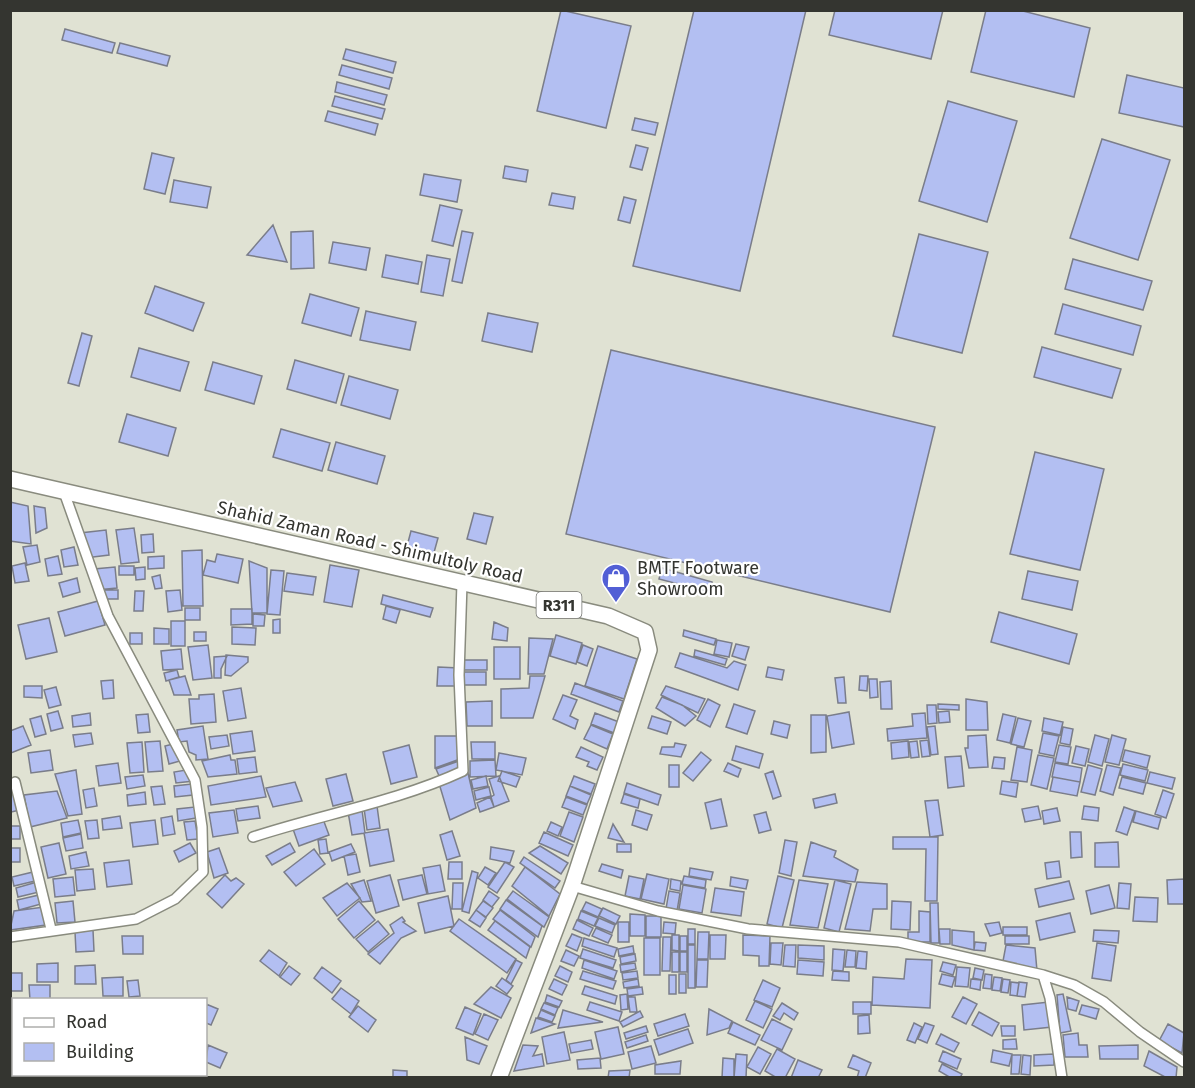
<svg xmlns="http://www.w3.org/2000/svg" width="1195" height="1088" viewBox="0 0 1195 1088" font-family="'Fira Sans',sans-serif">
<rect width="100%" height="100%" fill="#e0e2d3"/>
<path fill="#b3bff2" stroke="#7a7d8a" stroke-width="1.5" d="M561,10L631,26L606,128L537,111Z
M694,10H806L740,291L633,266Z
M835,10H943L931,59L829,35Z
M986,10H1019L1090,28L1074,97L971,72Z
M65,29L115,43L112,53L62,40Z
M120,43L170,56L167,66L117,53Z
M346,49L396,62L393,73L343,59Z
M342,65L392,78L389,89L339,75Z
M1127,75L1184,88V127L1119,113Z
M337,82L387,95L384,105L335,92Z
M335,96L385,109L382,119L332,106Z
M948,101L1017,121L987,222L919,201Z
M328,111L378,124L375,135L325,121Z
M635,118L658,123L655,135L632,130Z
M1102,139L1170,160L1138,260L1070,238Z
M636,145L648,148L642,170L630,167Z
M152,153L174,158L165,194L144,189Z
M505,166L528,170L526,182L503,178Z
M424,174L461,180L457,202L420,195Z
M174,180L211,187L207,208L170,202Z
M552,193L575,197L573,209L549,205Z
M624,197L636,200L630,223L618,220Z
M440,205L462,210L453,246L432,241Z
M273,225L287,262L247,255Z
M313,231L314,268L291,269V232Z
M462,231L473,233L462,283L452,281Z
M919,234L988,252L962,353L893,336Z
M333,242L370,248L366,270L329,263Z
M386,255L422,262L418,284L382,277Z
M427,255L450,259L443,296L421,292Z
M1073,259L1152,281L1143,310L1065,289Z
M155,286L204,303L193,331L145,313Z
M310,294L359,308L351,336L302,323Z
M1063,304L1141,326L1133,355L1055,334Z
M366,311L416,322L410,350L360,340Z
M488,313L538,323L532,352L482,341Z
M82,333L92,336L79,386L68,383Z
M1042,347L1121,369L1112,398L1034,377Z
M139,348L189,362L180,391L131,377Z
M611,350L935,427L890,612L566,534Z
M295,360L344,374L336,403L287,389Z
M213,362L262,376L254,404L205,390Z
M349,376L398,390L390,419L341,405Z
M127,414L176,428L168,456L119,442Z
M281,429L330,443L322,471L273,457Z
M336,442L385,456L377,484L328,470Z
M1035,452L1104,469L1080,570L1010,554Z
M10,502L28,506L31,544L10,541Z
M34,506L45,508L47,528L36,533Z
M474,513L493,517L486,544L467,539Z
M134,528L139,562L121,564L116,530Z
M106,530L109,555L85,558L80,533Z
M411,531L438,538L433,556L406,550Z
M153,534L154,552L142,553L141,535Z
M37,545L40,562L27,565L23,547Z
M74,547L78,565L64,567L61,550Z
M202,550L203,606H183L182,551Z
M217,554L243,559L238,583L203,575L207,560L215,562Z
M58,556L62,574L48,576L45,559Z
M164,556V568L148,569V557Z
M249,561L267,568V613H252Z
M25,563L29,581L15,583L12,566Z
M330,565L359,570L352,607L324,602Z
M119,566H134V575H119Z
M115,567L117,588L96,590L94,569Z
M145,567V579L136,580L135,568Z
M662,568L712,582L709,592L659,579Z
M271,570L284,571L280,615L267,614Z
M1028,571L1078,581L1072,610L1022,599Z
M287,573L316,577L313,595L284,591Z
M160,575L162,588L155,589L152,577Z
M77,578L80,592L63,597L59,583Z
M100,590H118V599H100Z
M180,590L182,610L168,612L166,591Z
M135,591H144L143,611H134Z
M383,595L433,608L430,617L381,604Z
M98,601L105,625L65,636L58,612Z
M386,606L400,610L396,623L383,619Z
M185,608H200V620H185Z
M231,609H252V624L231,625Z
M999,612L1077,634L1069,664L991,642Z
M253,614L265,615L264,626H253Z
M49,618L57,652L26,659L18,625Z
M280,619V633H273V620Z
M171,621H185V646H171Z
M494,622L508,628L507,641L492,639Z
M232,627L256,628L255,645L232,644Z
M154,628L169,629V644H154Z
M684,630L716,639L714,645L683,636Z
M194,632H206V641H194Z
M130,633H142V644H130Z
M556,635L582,643L576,664L550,656Z
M529,638L553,639L544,674H528Z
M717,640L732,643L729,657L714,654Z
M736,644L749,647L745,660L732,656Z
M208,645L212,678L193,680L188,647Z
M583,645L593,649L587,666L577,662Z
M598,646L637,659L624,699L585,686Z
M494,647H520V679H494Z
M181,649L183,669L163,670L161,651Z
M695,650L727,659L725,665L694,656Z
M680,653L727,668L734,661L746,665L738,690L675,667Z
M226,655L248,657V662L231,676L225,675Z
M227,656L221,669V678H214V657Z
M463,660H487V670H463Z
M438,667L459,668L458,686H437Z
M768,667L784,670L782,680L766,677Z
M177,670L179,677L166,681L164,673Z
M464,672H486V685H464Z
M185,676L191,695H174L169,680Z
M530,676H545L533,718H501V689L529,688Z
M860,676H868L867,691L859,690Z
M844,677L846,703H838L835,678Z
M869,679H877L878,697L870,698Z
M113,680L114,698L103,699L101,681Z
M891,681L892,709H881L880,682Z
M575,683L623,701L619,712L571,694Z
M24,686H42V698L24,697Z
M666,686L705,699L698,713L661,695Z
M56,687L61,705L49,708L44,690Z
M241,688L246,718L228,721L223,691Z
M214,694L216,722L191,724L189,699H199V695Z
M563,695L577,700L570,716L578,720L575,729L553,719Z
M662,697L682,705L696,716L685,726L656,708Z
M708,699L720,705L710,727L697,720Z
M966,699L987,702L988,730H966Z
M492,701V726H467L466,702Z
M734,704L755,711L747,734L726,727Z
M938,704L959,705V710L938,709Z
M927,705H936L937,723L928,724Z
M58,711L63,728L51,731L47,714Z
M949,711L950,722L939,723L938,712Z
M849,712L854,744L832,748L827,716Z
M90,713L91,725L73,727L72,716Z
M595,713L619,722L614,733L591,724Z
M925,713L927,738L888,741L887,729L913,726L912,714Z
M148,714L150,732L138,733L136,715Z
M1003,714L1016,717L1010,743L997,740Z
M811,715H826V752L811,753Z
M41,716L46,734L35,737L30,719Z
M652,716L671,722L667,734L648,728Z
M1018,718L1031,721L1024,747L1011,744Z
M1044,718L1063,722L1060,735L1042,731Z
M774,721L790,725L787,738L771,734Z
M591,725L613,734L607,749L584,739Z
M23,726L31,745L11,753L10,731Z
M203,726L208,759L196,760V755L189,752L187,741L179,742L177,730Z
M935,726L938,754L931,755L927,727Z
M1063,727L1073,729L1070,745L1060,743Z
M252,731L255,751L233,754L230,734Z
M91,733L93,744L75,747L73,735Z
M1043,733L1059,736L1054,756L1039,753Z
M227,735L229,746L211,749L209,737Z
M986,735L988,767L969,768L965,748H968V736Z
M1095,735L1109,739L1102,766L1088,762Z
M1112,735L1126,739L1119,765L1105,762Z
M435,736H458L460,759L435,768Z
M928,740L930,756L922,757L920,741Z
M160,741L163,771L148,772L145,742Z
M908,741L909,757L892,759L891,743Z
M917,741L919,757L911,758L909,742Z
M142,742L144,772L130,773L127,743Z
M471,742H495V759H472Z
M177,743L180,761L169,764L165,746Z
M675,743L686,745L681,757L660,754L662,747H674Z
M409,745L417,777L391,784L383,752Z
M1059,745L1071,747L1068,764L1055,762Z
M736,746L763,754L759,768L732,760Z
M1076,746L1089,749L1085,766L1072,763Z
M581,747L603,757L597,770L587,766L589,762L576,757Z
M1017,747L1032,750L1027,782L1011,780Z
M50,750L53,770L31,773L28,753Z
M1125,750L1150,756L1147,768L1122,761Z
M701,752L711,760L693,781L683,773Z
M499,753L526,758L522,775L496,770Z
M230,755L231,760H235L237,774L208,777L202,761Z
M1038,755L1054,758L1047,789L1031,785Z
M961,756L964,786L948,788L945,757Z
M255,757L257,772L239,774L237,759Z
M994,757L1005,758L1004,769L992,768Z
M495,760L496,776L470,777V761Z
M459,761L462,770L440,778L436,769Z
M118,763L121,783L99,786L96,766Z
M728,763L741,769L738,777L724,771Z
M1055,763L1082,768L1080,782L1052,777Z
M1123,764L1148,770L1145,781L1120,775Z
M669,765H679V787H669Z
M1088,765L1102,769L1095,795L1081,792Z
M1107,765L1121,768L1113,795L1100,791Z
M192,769L194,781L176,783L174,772Z
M76,770L82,814L68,816L55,774Z
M502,771L520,777L516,787L498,781Z
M773,771L781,796L773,799L765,774Z
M1150,772L1175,778L1172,789L1147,783Z
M468,773L476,808L450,820L438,780Z
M346,774L353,801L333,806L326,779Z
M143,775L145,786L127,789L125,777Z
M261,776L266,797L211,805L208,786Z
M486,776L488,786L473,789L471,780Z
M499,776L509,801L494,807L491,797L494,795L489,779Z
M574,776L595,784L591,794L570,786Z
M1053,777L1080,782L1077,796L1050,791Z
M1122,777L1146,783L1143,794L1119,788Z
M1002,781L1018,783L1016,797L1000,794Z
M14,782L20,810L11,812L10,783Z
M295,782L302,801L273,807L266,788Z
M627,783L661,795L658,805L624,793Z
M192,784L193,795L175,797L174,786Z
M162,786L165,804L154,805L151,787Z
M570,786L591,795L587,804L566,796Z
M489,787L491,796L476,800L474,791Z
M94,788L97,806L86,808L83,790Z
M1163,790L1174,794L1166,818L1155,814Z
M57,791L67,818L30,827L24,795Z
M145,792L146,804L128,806L127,795Z
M624,794L640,799L638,808L621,803Z
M835,794L837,803L815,808L813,799Z
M490,797L494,807L480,812L477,803Z
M566,797L587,805L583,815L562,807Z
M721,799L727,826L711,829L705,803Z
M938,800L943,835L930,837L925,801Z
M258,806L260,818L238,821L236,809Z
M377,806L380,828L367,830L364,808Z
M1038,806L1041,819L1025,822L1022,809Z
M1084,806L1099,808L1098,821L1082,819Z
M195,807L196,818L178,821L177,809Z
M1124,807L1135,811L1127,835L1116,831Z
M1057,808L1060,821L1044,824L1042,811Z
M234,810L238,833L213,837L209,813Z
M362,810L365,833L352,835L348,812Z
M636,810L652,815L647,830L632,825Z
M1136,811L1161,818L1158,829L1133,822Z
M569,812L583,817L574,842L560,836Z
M766,812L771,830L759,833L754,815Z
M120,816L122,828L103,830L102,819Z
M172,816L175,834L163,836L161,818Z
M323,819L329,835L299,846L293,829Z
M78,820L81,833L63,837L61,823Z
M97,820L99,838L88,839L85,821Z
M155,820L158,844L133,847L130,823Z
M195,821L198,839L187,840L184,822Z
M551,822L562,827L558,836L547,831Z
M613,824L624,842L608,838Z
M10,826H20V839H10Z
M388,829L394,861L370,866L364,833Z
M452,831L460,856L447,860L440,835Z
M544,832L573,845L568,856L539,843Z
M1070,832H1081L1082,857L1071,858Z
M81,834L83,848L66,851L63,838Z
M893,837H938L937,901H925L926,849H893Z
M326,839L328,853L320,854L318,840Z
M785,840L797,842L791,876L779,873Z
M811,842L836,851L834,857L858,870L855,882L803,876Z
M1118,842L1119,867H1095V843Z
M59,843L66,874L48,878L41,847Z
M190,843L196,853L179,862L174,851Z
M290,843L295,852L272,865L266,856Z
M351,844L355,852L332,861L329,852Z
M617,844H631V852H617Z
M540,846L568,863L561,874L529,853Z
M491,847L514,851L510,863L490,859Z
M10,848H20V862H10Z
M219,848L228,873L214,878L207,852Z
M314,849L325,864L296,886L284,872Z
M86,852L89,866L71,869L69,856Z
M356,854L360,872L348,875L344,856Z
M524,857L560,881L555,888L520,863Z
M129,860L132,884L107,887L104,863Z
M1059,861L1061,877L1047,879L1045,863Z
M449,862H462V879H448Z
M505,862L514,867L497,893L488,887Z
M602,864L623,870L621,878L599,871Z
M440,865L445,891L428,894L423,868Z
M485,867L496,873L488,885L478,878Z
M525,867L560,894L549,916L512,886Z
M690,868L713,872L711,880L689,876Z
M93,869L95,889L77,891L75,870Z
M472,871L478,873L469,913L462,911Z
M33,872L35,881L14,886L12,877Z
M647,874L669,879L664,904L641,899Z
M225,875L231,881L236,878L244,884L222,908L207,894Z
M390,875L399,906L376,913L367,881Z
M422,875L427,894L403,900L398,880Z
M629,876L644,879L640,899L625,896Z
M684,876L706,880L705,888L682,884Z
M778,876L794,880L782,928L767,924Z
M73,877L75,895L55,897L53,879Z
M731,877L748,880L746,889L730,886Z
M671,879L681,881L680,891L670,889Z
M1184,879V904H1168L1167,880Z
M364,880L371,901L362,902L351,884Z
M799,880L828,884L818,928L790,925Z
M835,880L851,884L839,932L824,928Z
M1069,881L1074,899L1039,907L1035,889Z
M37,882L39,892L18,897L16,888Z
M857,882L887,884V909H873L870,931L845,929Z
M347,883L360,898L337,916L323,898Z
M453,883H463L462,909H452Z
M1119,883L1131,884L1129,909L1117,908Z
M683,885L706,889L702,913L679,909Z
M1109,885L1115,908L1091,914L1086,891Z
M715,888L744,892L741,916L711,912Z
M489,891L499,898L492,907L483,900Z
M513,891L549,917L544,927L507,899Z
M669,891L680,893L677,911L666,909Z
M39,895L41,904L19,910L17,900Z
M448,896L454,926L425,933L418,903Z
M1135,897L1158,898L1157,922L1133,921Z
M506,900L542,926L538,937L500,909Z
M73,901L75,922L57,923L55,903Z
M359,901L375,920L354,938L338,919Z
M483,901L493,908L486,917L476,910Z
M892,901L911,902L910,930L891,929Z
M586,902L602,909L598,917L582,910Z
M930,903H938L939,943H931Z
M44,907L46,925L10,930L14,911Z
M603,908L620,916L616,924L599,916Z
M476,910L486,918L480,927L469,920Z
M500,910L535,937L531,947L493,919Z
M581,911L598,918L594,926L578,919Z
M919,911L930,912V942H908V932H919Z
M1070,913L1075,932L1040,940L1036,921Z
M630,914L645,915V936H630Z
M646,916H661V937H646Z
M402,917L405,921L403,922L416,931L401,938L380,964L368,954L394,933L390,925Z
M599,918L615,925L612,933L595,926Z
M459,919L516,959L507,973L450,931Z
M577,920L593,928L589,936L573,929Z
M378,921L389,934L368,952L356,939Z
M495,921L530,947L526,958L488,930Z
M618,922H629V942H618Z
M664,922L676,923L675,934L663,933Z
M999,922L1002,933L990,936L985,924Z
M1003,927H1027V935H1003Z
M596,928L612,935L608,943L592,936Z
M688,929H695V944H688Z
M939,929H950V944H940Z
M93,930L94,951L76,952L75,932Z
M952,930L974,932V950L952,945Z
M1094,930L1119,931L1118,943L1093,941Z
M698,932H709L708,959H697Z
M572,934L582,938L577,951L566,946Z
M672,935H679V951L672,950Z
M710,935H726L725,959H710Z
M743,935L770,936L769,966H759V956L743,955Z
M122,936H143V954H123Z
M680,936H687V951H680Z
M1005,936H1029V944H1005Z
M663,937H671L670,971H662Z
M584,938L617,948L614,957L582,946Z
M644,938H660V975H644Z
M975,942L986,943L985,951L974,950Z
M771,943H783L781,965L770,964Z
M1097,943L1116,946L1111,981L1092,978Z
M688,945H695V988H688Z
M785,945H796L795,967L783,966Z
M798,945L824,946V960L798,958Z
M1006,945L1035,948L1037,971L1003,961Z
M633,946L634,953L619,956L618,949Z
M583,949L616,960L613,968L580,958Z
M833,949L845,950L843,971L832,970Z
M269,950L287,963L279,976L260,961Z
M566,950L579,956L574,966L561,961Z
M847,950L856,951L855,967H845Z
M858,951L867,952L866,969L856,968Z
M672,952H679V972H672Z
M680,952H687V972H680Z
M635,954L636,961L621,964L620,957Z
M906,959L932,960L930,1008L872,1005L873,977L904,979Z
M516,960L522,963L511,984L506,980Z
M584,960L617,971L614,979L582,968Z
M697,960H708L707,987H696Z
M798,960L824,962L823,976L797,974Z
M943,962L956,965L953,975L940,971Z
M58,963V982H37V964Z
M635,963L636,969L621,972L620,965Z
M95,965L96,984H75V966Z
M289,966L300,974L291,985L280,977Z
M560,966L572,972L568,982L555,976Z
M322,967L341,981L332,993L314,978Z
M957,967L970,968L968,987L955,986Z
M975,968L984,970L982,980L973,978Z
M583,971L616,981L613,989L580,979Z
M637,971L638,978L623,980L622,973Z
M833,971L849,972V981L832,980Z
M10,973H22V991H10Z
M679,974H686V993H679Z
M942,974L955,977L952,987L939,984Z
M985,974L992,975L991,989L983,988Z
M669,975H676V994H669Z
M123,977V996H103L102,978Z
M994,977L1002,978L1000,991L992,990Z
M502,978L513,986L507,994L496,986Z
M554,979L567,985L562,995L549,989Z
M638,979L639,986L624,988L623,982Z
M971,979L981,980L980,990L970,988Z
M1003,979L1010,980L1008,993L1001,992Z
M138,980L140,996L129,997L127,981Z
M763,980L780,988L772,1007L754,1000Z
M1011,982L1019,983L1017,996L1010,995Z
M1019,982L1027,983L1025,997L1017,996Z
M29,985H50V1000H30Z
M585,986L617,996L615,1004L582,994Z
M491,987L511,998L501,1018L474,1004Z
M642,987L643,994L628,996L627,989Z
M341,988L359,1001L351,1014L332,999Z
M627,994L628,1009L621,1010L620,995Z
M1063,994L1071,1031L1060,1033L1057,995Z
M547,995L562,1001L559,1007L545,1002Z
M628,997H635L637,1012H630Z
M963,997L977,1004L966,1024L952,1017Z
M1067,997L1079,1001L1076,1011L1068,1009Z
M755,1001L772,1009L763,1028L746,1020Z
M590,1002L622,1012L619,1021L587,1010Z
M853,1002H871V1014H853Z
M1049,1002L1052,1027L1024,1030L1022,1005Z
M544,1003L558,1008L555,1015L541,1009Z
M782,1003L798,1013L794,1020L784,1013L780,1020L773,1016Z
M206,1004L218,1009L211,1025L206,1023Z
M1082,1005L1099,1009L1096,1019L1079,1014Z
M358,1006L376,1020L368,1032L349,1017Z
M465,1007L481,1014L473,1035L456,1028Z
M709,1009L732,1021L729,1028L707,1035Z
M541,1010L555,1016L552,1022L538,1017Z
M563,1010L603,1022L558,1028Z
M640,1011L643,1017L623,1027L620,1022Z
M979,1012L999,1023L992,1036L972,1025Z
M484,1014L498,1020L488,1040L475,1034Z
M685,1014L689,1026L658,1036L654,1024Z
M869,1015L870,1033L858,1034V1016Z
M536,1018L555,1024L531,1033Z
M772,1019L792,1029L782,1050L761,1040Z
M733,1022L760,1035L755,1045L728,1033Z
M914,1023L922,1027L915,1043L907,1040Z
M925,1023L934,1026L927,1043L918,1039Z
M1168,1024L1184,1033L1182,1053L1159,1041Z
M646,1026L648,1032L626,1039L624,1033Z
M1001,1026H1015V1036H1002Z
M618,1027L624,1054L601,1059L595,1032Z
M688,1029L693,1043L659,1055L654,1040Z
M564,1032L570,1060L547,1064L542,1037Z
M1078,1033L1079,1045H1087L1088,1057H1065L1063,1035Z
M941,1034L959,1043L954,1052L936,1044Z
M646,1035L648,1041L627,1048L625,1042Z
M465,1037L487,1046L479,1064L467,1060Z
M1016,1039L1017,1049H1003V1040Z
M591,1040L593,1049L571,1053L569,1044Z
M208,1045L227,1053L220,1068L206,1062Z
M523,1045L538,1046L533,1056L542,1054L544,1066L514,1071Z
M1138,1045V1059H1100L1099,1046Z
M651,1046L656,1063L632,1069L628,1052Z
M758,1047L771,1054L760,1074L747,1067Z
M777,1049L795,1059L785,1078H777L765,1071Z
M993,1050L1012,1054L1009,1066L991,1062Z
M943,1051L961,1059L957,1069L939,1061Z
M1149,1051L1177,1067L1176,1078H1167L1144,1066Z
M736,1054L747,1055L746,1078H734Z
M1054,1054V1065L1034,1066V1055Z
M853,1055L871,1063L865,1078H857L859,1071L848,1067Z
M1012,1055H1021L1019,1074H1011Z
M1023,1055L1031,1056L1030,1075L1021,1074Z
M600,1058L601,1068L578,1069L577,1060Z
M723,1058L734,1059V1078H722Z
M798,1060L822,1070L818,1078H791Z
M681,1061L680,1074H655V1065Z
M942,1064L962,1074L960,1078H951L939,1071Z
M393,1070L407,1071V1078H393Z
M630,1070L629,1078H608L609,1071Z"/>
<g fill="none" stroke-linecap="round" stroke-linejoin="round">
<g stroke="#898b7e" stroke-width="12">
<path id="minor" d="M15,782L51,929
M253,837C323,814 396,802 463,771L459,675L462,583
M572,886L658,911L748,929L899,942L1043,975L1074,985L1104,1002L1140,1032L1184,1062
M10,937L136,919L175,899L203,872L202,827L195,780L108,616L64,492
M1043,975L1050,998L1062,1078"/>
</g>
<g stroke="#898b7e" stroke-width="18">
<path id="primary" d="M10,479L608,616L645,632L649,650L572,886L499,1078"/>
</g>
<use href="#minor" stroke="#fff" stroke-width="9"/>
<use href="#primary" stroke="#fff" stroke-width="15"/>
</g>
<defs>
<g id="shop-pin" transform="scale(1.5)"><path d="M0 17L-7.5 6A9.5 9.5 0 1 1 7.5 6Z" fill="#525fd5" stroke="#fff"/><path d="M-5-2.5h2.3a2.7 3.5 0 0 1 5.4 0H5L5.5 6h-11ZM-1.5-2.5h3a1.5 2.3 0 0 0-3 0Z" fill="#fff"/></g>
</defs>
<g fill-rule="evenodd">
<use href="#shop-pin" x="616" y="578"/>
</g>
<g text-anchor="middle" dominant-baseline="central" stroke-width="4.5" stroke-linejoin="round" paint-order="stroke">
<rect fill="#fff" stroke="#71726e" stroke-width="1.5" x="536.5" y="592" width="45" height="26" rx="4.5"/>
<g font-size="16" font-weight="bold" fill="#343530">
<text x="559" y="605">R311</text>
</g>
<g font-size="18" fill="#343530" stroke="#fff">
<text transform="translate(370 542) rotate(13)">Shahid Zaman Road - Shimultoly Road</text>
</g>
<g font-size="18" fill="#343530" stroke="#fff" text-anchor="start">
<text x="637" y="568">BMTF Footware<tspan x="637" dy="21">Showroom</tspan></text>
</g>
</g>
<rect width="1195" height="1088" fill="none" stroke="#343530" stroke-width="24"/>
<rect x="12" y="998" width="195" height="78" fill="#ffffff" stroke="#aeaeac" stroke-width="1.5"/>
<rect x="24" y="1018" width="30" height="9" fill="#ffffff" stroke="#aeaeac" stroke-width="1.5"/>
<text x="66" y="1028" font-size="18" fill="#343530">Road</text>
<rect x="24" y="1043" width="30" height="18" fill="#b3bff2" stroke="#aeaeac" stroke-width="1.5"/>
<text x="66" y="1058" font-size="18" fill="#343530">Building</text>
</svg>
